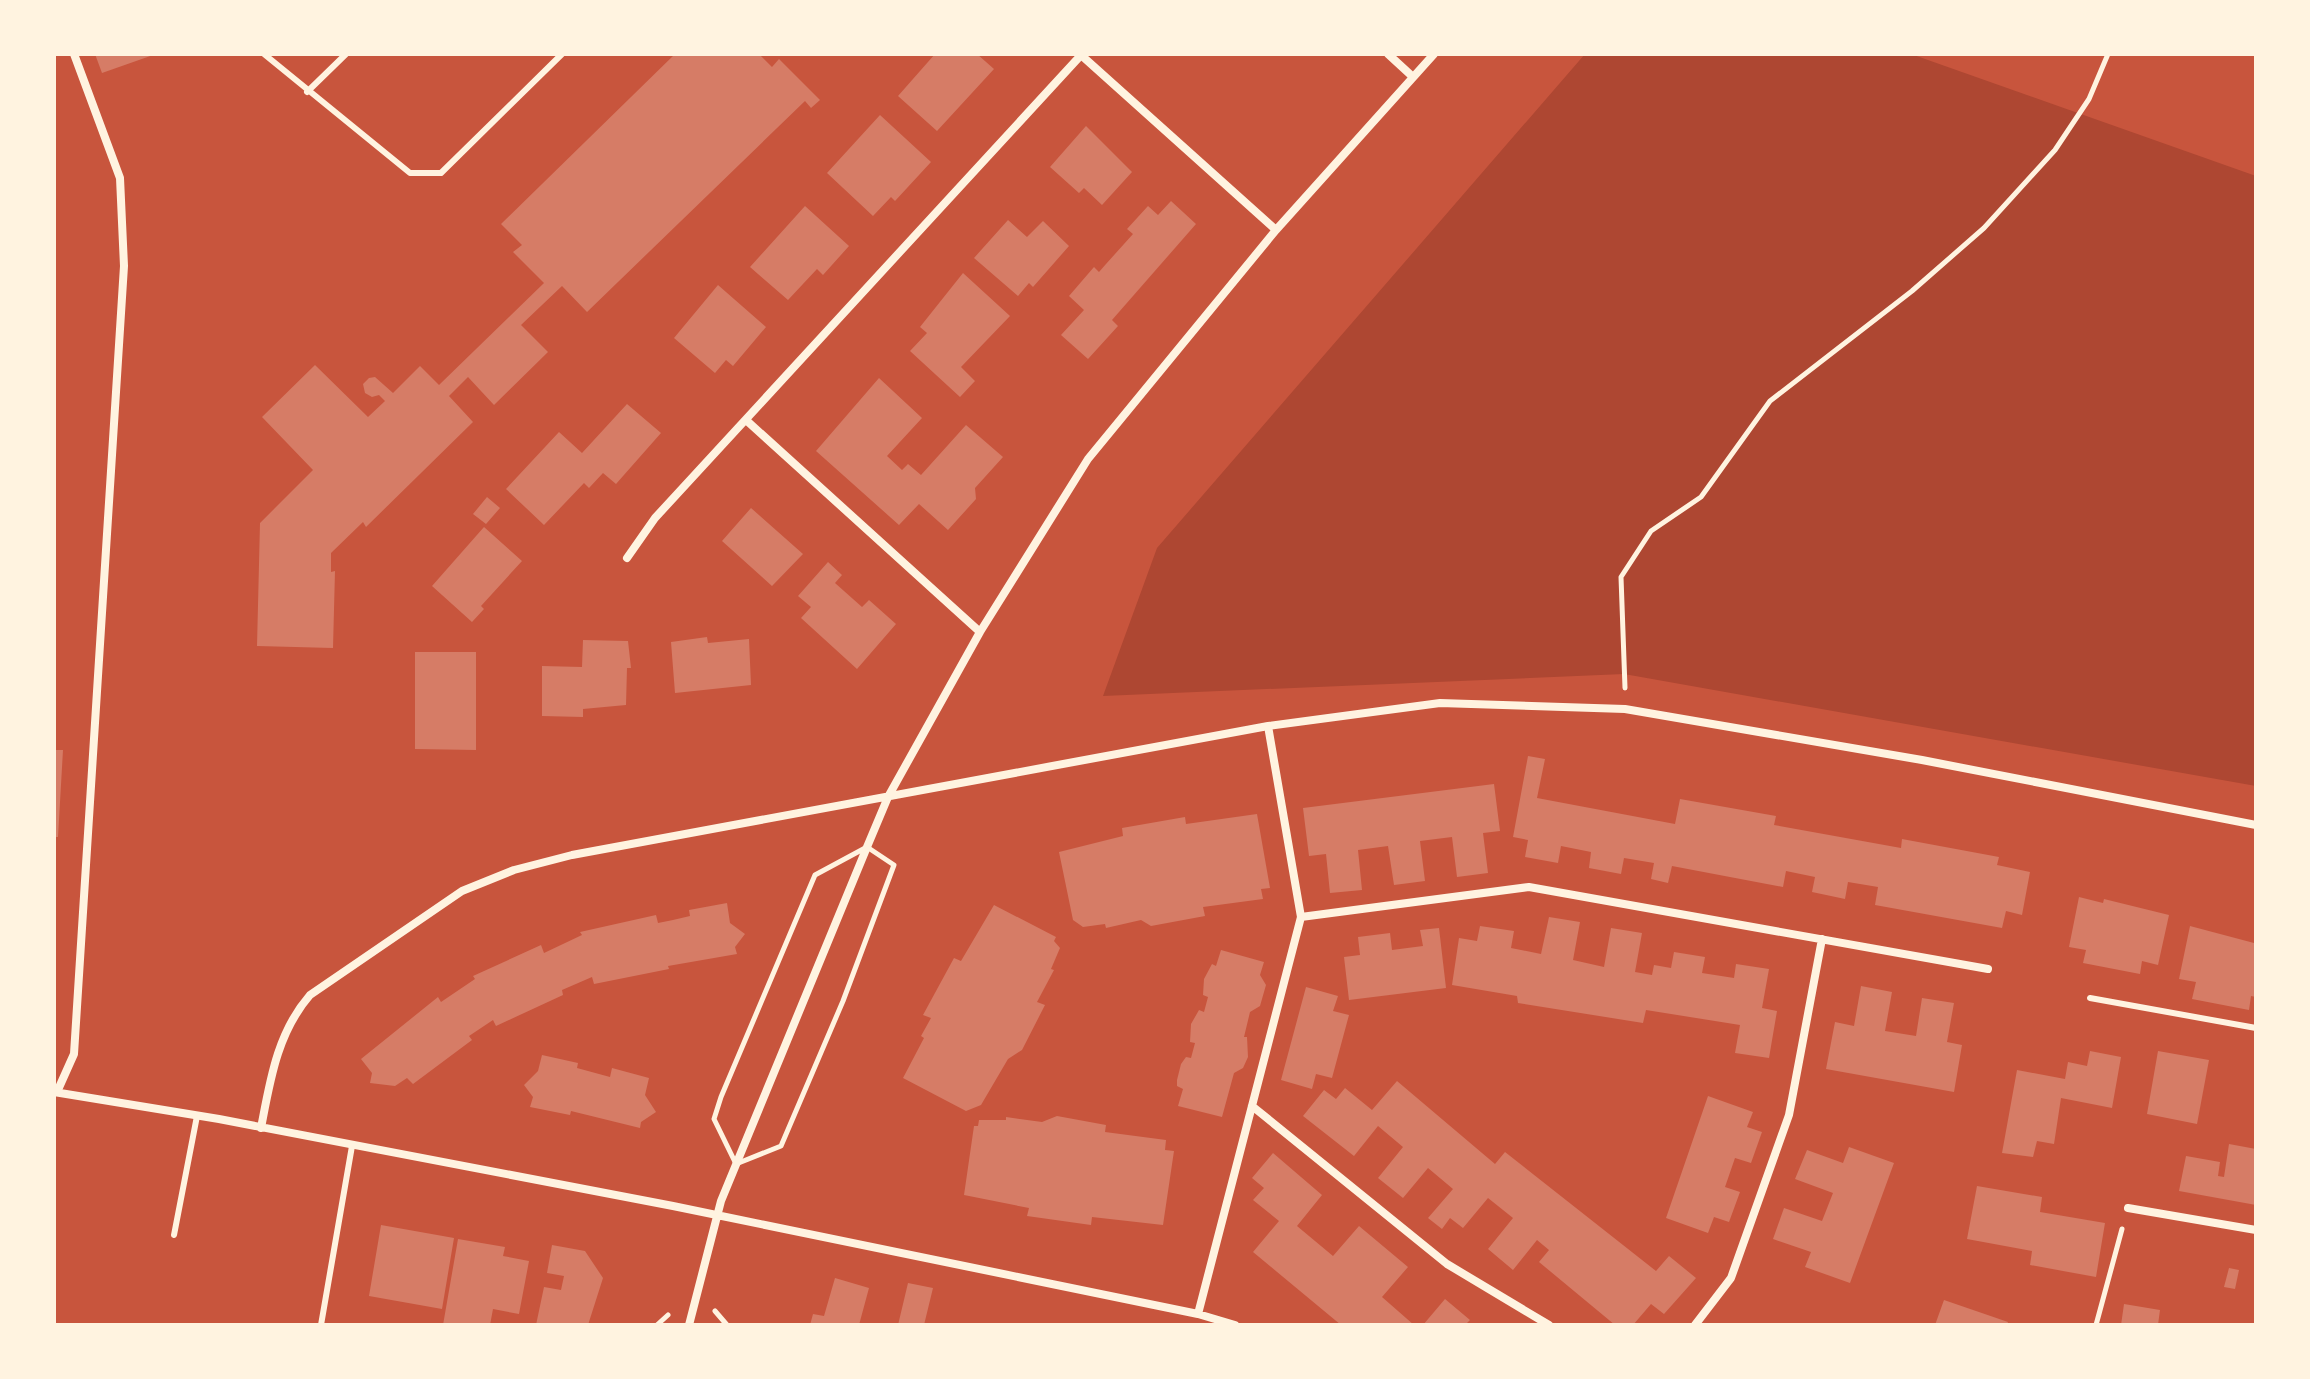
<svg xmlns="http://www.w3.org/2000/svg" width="2310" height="1379" viewBox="0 0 2310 1379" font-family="'Alegreya Sans',sans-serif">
<rect width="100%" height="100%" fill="#c8553d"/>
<path fill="#ae4732" d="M1585,54H1911L2256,176V786L1624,674L1103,696L1157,548Z"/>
<path fill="#d67c66" d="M95,54H156L102,73Z
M675,54H759L772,67L779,59L820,100L811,108L805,101L587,312L562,286L521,325L548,352L494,405L468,377L449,396L473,422L366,527L363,522L331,553V572L335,571L333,648L257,646L260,523L313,470L262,417L315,365L368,417L385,401L379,395L372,397L365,393L363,384L369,378L375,377L393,393L420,366L439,385L544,283L513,252L522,245L501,224Z
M935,54H977L994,69L937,131L898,96Z
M880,115L931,162L895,201L891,197L873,216L827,173Z
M1086,126L1132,172L1102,205L1084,188L1079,193L1050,167Z
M1171,201L1196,224L1112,320L1118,326L1088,359L1061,335L1084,310L1069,296L1094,267L1099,272L1106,264L1133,234L1127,229L1148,206L1158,215Z
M805,206L849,246L823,275L817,269L788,300L750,267Z
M1008,220L1027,237L1043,221L1069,246L1033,287L1029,283L1018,296L974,258Z
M963,273L1010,316L961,367L975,381L960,397L910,351L927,333L920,327Z
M718,285L766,327L733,366L726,360L715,373L674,338Z
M879,378L922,418L887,456L902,470L908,464L921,475L966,425L1003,457L975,488L976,499L948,530L919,504L899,525L816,451Z
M627,404L661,433L616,484L603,473L589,488L584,483L544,525L506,489L559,432L582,453Z
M487,497L500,508L486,524L473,514Z
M751,508L803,554L772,586L722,541Z
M484,527L522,561L481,606L484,609L472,622L432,586Z
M828,562L842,575L835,583L862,607L869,600L896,624L857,669L801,618L811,607L798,596Z
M707,637L708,643L749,639L751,685L675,693L671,642Z
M583,640L628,641L631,668H627L626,705L583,709V717L542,716V666L582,667Z
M415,652H476V750L415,749Z
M54,750H63L58,837H54Z
M1528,756L1545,759L1537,798L1675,824L1680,799L1776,816L1774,825L1901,848L1902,839L1999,857L1997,865L2030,872L2022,915L2006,911L2002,928L1875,905L1878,887L1848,882L1845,899L1812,892L1815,877L1786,871L1783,887L1672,866L1668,883L1651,879L1654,863L1624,858L1621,874L1589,868L1591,852L1561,846L1558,863L1525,857L1528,840L1513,837Z
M1494,784L1500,831L1483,833L1488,873L1457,877L1452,837L1420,841L1425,881L1394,885L1388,846L1358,850L1362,890L1330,893L1326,854L1309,856L1303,808Z
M1257,814L1270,888L1261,889L1263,899L1203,907L1205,916L1151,926L1141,920L1106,928L1105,924L1083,927L1073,920L1059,852L1123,836L1122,828L1185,817L1186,824Z
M2079,897L2103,903L2104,899L2169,915L2158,965L2142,961L2140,974L2083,963L2086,950L2069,947Z
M727,903L730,923L745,934L735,947L737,954L668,966L669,969L594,984L592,977L562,990L563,995L496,1026L493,1020L469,1036L472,1040L413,1084L407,1078L395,1086L370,1083L372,1073L361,1059L438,997L441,1002L475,979L473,976L541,945L544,953L582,935L580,932L656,915L658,923L673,920L690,916L689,910Z
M994,905L1056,937L1054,941L1060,948L1051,969L1054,970L1037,1002L1045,1005L1022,1050L1008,1059L981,1105L966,1111L903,1078L924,1038L921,1036L931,1018L923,1015L954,958L961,961Z
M1549,917L1580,922L1573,960L1604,967L1611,928L1642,933L1635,972L1652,975L1654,965L1671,968L1674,952L1705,957L1702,973L1734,978L1736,964L1769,969L1762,1008L1777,1011L1769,1058L1735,1053L1740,1025L1646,1010L1643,1023L1518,1003L1517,996L1452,985L1459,938L1477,941L1480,926L1514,931L1511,948L1541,954Z
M2190,926L2254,943L2256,997L2251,996L2249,1010L2192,999L2196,982L2179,979Z
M1439,928L1446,988L1349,1000L1344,957L1360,955L1358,937L1390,933L1392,950L1423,946L1420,930Z
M1221,950L1264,962L1260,975L1266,985L1260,1006L1250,1012L1244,1037H1247L1248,1057L1243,1068L1234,1073L1222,1117L1178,1106L1183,1089L1177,1086V1080L1181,1064L1186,1057L1191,1058L1195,1043L1190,1042L1191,1024L1199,1010L1204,1012L1208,997L1203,995L1204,979L1212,964L1216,966Z
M1861,986L1892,992L1885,1031L1916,1036L1922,998L1954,1003L1947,1042L1962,1045L1954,1092L1826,1069L1835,1022L1854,1026Z
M1306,987L1338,996L1333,1011L1349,1015L1332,1078L1316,1074L1312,1089L1281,1080Z
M2090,1051L2121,1057L2112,1108L2061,1098L2054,1144L2037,1141L2033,1157L2002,1153L2017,1070L2065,1079L2068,1062L2087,1066Z
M2158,1051L2209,1060L2197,1124L2147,1114Z
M542,1055L578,1063L577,1068L610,1077L612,1068L649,1078L645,1095L656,1112L641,1122L640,1128L571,1111L570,1115L530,1107L533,1097L524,1085L538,1071Z
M1397,1081L1495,1164L1505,1152L1656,1271L1669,1256L1696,1278L1664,1314L1651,1304L1633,1325H1615L1539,1262L1549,1250L1537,1240L1513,1270L1488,1249L1513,1218L1488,1198L1463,1228L1450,1218L1442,1229L1428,1218L1453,1189L1428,1168L1403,1198L1378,1178L1403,1147L1378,1126L1354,1156L1303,1116L1324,1090L1336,1099L1345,1088L1372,1110Z
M1708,1096L1753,1112L1747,1127L1762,1132L1751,1163L1735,1158L1725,1187L1740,1192L1729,1222L1714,1217L1708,1233L1666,1218Z
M1057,1116L1106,1125L1105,1132L1166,1140L1165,1150L1174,1151L1163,1225L1092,1217L1091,1225L1027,1216L1029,1208L964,1195L974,1126H978L979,1120H1006V1117L1042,1122Z
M2229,1144L2256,1149V1205L2179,1191L2186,1156L2220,1162L2218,1176L2224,1177Z
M1849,1147L1894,1163L1850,1283L1805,1267L1811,1252L1773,1239L1784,1208L1822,1221L1833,1193L1795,1179L1807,1150L1843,1163Z
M1273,1153L1322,1195L1297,1226L1333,1256L1359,1226L1408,1267L1382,1297L1414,1325H1341L1253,1252L1279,1221L1253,1200L1264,1188L1252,1178Z
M1977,1186L2042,1197L2040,1212L2105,1223L2096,1277L2030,1265L2032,1251L1967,1239Z
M381,1225L454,1238L442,1309L369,1296Z
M458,1239L505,1247L503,1256L529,1261L519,1314L493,1309L490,1325H443Z
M552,1245L585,1251L603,1278L588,1325H536L544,1287L561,1290L564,1276L547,1273Z
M2229,1268L2239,1270L2235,1289L2224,1287Z
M835,1278L869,1288L859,1325H810L813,1314L824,1316Z
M908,1283L933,1288L924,1325H898Z
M1445,1299L1470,1320L1465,1325H1423Z
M1944,1300L2008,1322L2007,1325H1935Z
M2124,1304L2160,1310L2158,1325H2121Z"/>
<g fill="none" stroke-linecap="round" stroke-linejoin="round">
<path stroke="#fff3e0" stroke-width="5" d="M1625,688L1621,577L1651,531L1701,497L1770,401L1912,291L1984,228L2055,150L2089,99L2108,54
M867,847L894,865L843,1001L781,1146L736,1164L714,1119L721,1097L815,875Z
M715,1311L727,1325
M657,1325L668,1315
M2096,1325L2122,1229"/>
<path stroke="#fff3e0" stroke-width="6" d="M264,54L410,173H441L562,54
M307,92L346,54
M2090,998L2256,1028
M174,1235L197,1116
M321,1325L352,1146"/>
<path stroke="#fff3e0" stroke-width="8" d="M1388,54L1413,77
M1081,55L1276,230
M746,420L980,632
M627,558L655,518L1082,54
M1301,917L1529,887L1988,969
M54,1092L219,1119L673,1206L1198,1314L1235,1325
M57,1092L74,1054L124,266L120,178L74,54
M1252,1106L1447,1264L1549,1325
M261,1128C270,1081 277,1033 310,995L462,891L514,870L572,855L1268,726L1440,703L1625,709L1922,760L2256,825
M2128,1208L2256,1230
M1198,1314L1301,917L1268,726
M689,1325L721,1201L867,847L888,797L980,632L1088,459L1276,230L1434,54
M1695,1325L1731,1278L1789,1115L1822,939"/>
</g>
<rect width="2310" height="1379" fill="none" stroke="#fff3e0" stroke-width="112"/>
</svg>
